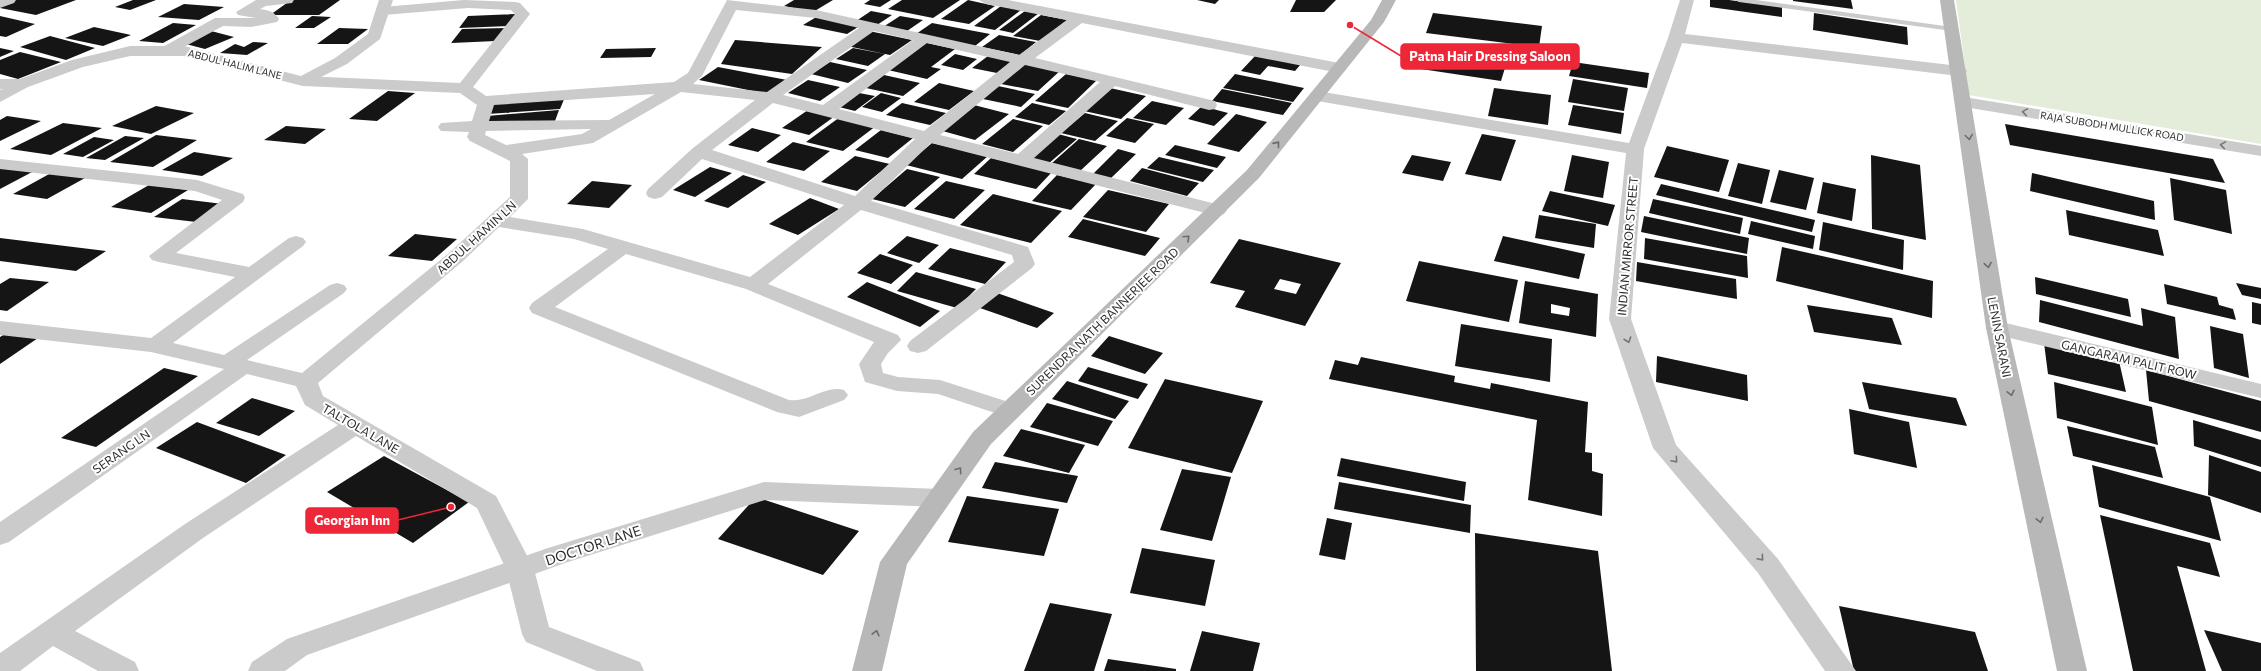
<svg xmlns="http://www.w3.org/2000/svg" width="2261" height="671" viewBox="0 0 2261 671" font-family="Commissioner,sans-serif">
<rect width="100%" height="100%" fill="#fff"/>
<path fill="#e4ecda" d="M1956,0H2261V144L1969,95Z"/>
<path fill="#151515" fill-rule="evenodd" d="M14,0H76L36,15L0,8V5Z
M133,0H156L130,10L115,7Z
M291,0H340L319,15H270Z
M794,0H833L813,12L784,6Z
M870,0H891L880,7L864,4Z
M902,0H960L933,18L888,9Z
M968,0L995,6L969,24L941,19Z
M1197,0H1219L1215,4Z
M1296,0H1336L1324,12H1290Z
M1710,0H1729L1782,7V17L1710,7Z
M1793,0H1851L1853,9L1793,1Z
M184,4L224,7L199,20L158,17Z
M1001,6L1021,10L995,30L974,26Z
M871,11L892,15L877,25L856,21Z
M1025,11L1039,13L1013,33L999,30Z
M1433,13L1542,26L1539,47L1426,33Z
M1814,13L1907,27L1908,45L1813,30Z
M517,14L509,26L459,28L468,16Z
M1041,15L1067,20L1040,41L1013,36Z
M0,16L35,24L6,37L0,36Z
M312,16L331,17L314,28H295Z
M818,16L861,25L847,34L803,25Z
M900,16L923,20L907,31L883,27Z
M173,23L196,25L163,43L139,41Z
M932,23L990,34L975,46L916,34Z
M94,27L131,35L103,46L65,38Z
M339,28L368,29L348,44H317Z
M507,28L496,41L451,43L462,29Z
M211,31L234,37L205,49L182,43Z
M869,31L912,40L890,55L847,46Z
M999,35L1036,42L1020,55L982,47Z
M50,36L95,48L66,60L20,47Z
M735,40L822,47L792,74L721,64Z
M253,42L268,43L247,55L220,53L235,44L244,47Z
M922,42L955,49L931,67L941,69L927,79L888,70Z
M1430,46L1508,58L1501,81L1421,69Z
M0,48L14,51L0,57Z
M656,48L651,57L600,58L606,49Z
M853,48L885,54L868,66L836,59Z
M20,52L61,62L18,79L0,74V60Z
M955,54L977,59L963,70L941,65Z
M988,56L1012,61L997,73L972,68Z
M1255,56L1301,64L1295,71L1268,66L1260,75L1241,71Z
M830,62L867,70L848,83L811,74Z
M1573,62L1649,73L1647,88L1569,76Z
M1025,63L1061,70L1038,91L1001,84Z
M718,67L787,80L768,94L699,80Z
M1066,74L1097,80L1068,108L1035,101Z
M1235,74L1304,88L1293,102L1223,88Z
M884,75L920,83L903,96L866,88Z
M1573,79L1628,88L1624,111L1568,102Z
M808,80L840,87L820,101L788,93Z
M939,83L974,91L949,110L914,102Z
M998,86L1035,94L1021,107L983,99Z
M1110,88L1146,96L1121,119L1084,111Z
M1494,88L1551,95L1548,125L1488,116Z
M1222,89L1292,103L1283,115L1212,101Z
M388,91L415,93L377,121L349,119Z
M859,93L875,96L855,111L839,107Z
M881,93L901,98L882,112L862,107Z
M565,97L560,109L487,114L494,102Z
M1152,101L1184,108L1166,125L1133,118Z
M902,103L946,113L930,125L886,115Z
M1032,103L1066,111L1049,125L1015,117Z
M974,105L1009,114L975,140L939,130Z
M1573,105L1624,113L1621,134L1568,125Z
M156,106L194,113L151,134L112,126Z
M1202,106L1228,113L1214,126L1188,119Z
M559,110L555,121L482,127L487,116Z
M808,110L835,116L809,135L782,128Z
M1085,113L1118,121L1095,141L1061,133Z
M1236,114L1267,122L1239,152L1207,144Z
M7,116L41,121L0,141V120Z
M840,117L876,126L843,151L806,142Z
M1127,118L1154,124L1135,143L1106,136Z
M1013,119L1043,126L1013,152L982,144Z
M63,123L102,128L51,155L10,149Z
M2005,124L2213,159L2225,183L2010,145Z
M286,126L326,129L305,144L264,140Z
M752,128L781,135L758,152L728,145Z
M881,130L913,138L888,158L855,150Z
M1058,134L1077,139L1048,164L1028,159Z
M1482,134L1516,140L1501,181L1465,174Z
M156,135L197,140L153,167L110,162Z
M125,136L144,138L105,160L86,158Z
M94,137L114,140L83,157L63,154Z
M1079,139L1107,146L1080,171L1052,163Z
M793,142L830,151L804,171L766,162Z
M932,143L988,156L962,179L906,165Z
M1175,145L1226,157L1217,168L1165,155Z
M1667,146L1729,160L1719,192L1654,177Z
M1118,149L1136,154L1110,179L1092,175Z
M194,152L233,158L202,176L162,170Z
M1412,155L1451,162L1443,181L1402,173Z
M1572,155L1609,162L1603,198L1564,191Z
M1871,155L1920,165L1926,240L1872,229Z
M855,156L890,164L857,191L821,182Z
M1159,157L1214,170L1203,182L1147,168Z
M991,158L1052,172L1036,189L974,174Z
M1738,163L1770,170L1762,204L1728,196Z
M0,166L34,171L0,189Z
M710,167L732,173L695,197L673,190Z
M1142,168L1199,183L1187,196L1130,181Z
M907,169L940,177L905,207L872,199Z
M1779,170L1814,178L1806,210L1770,202Z
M51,173L85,178L47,199L13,194Z
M2032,173L2154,201L2155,220L2030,191Z
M743,175L766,182L728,208L704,201Z
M1057,175L1096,184L1071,210L1032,201Z
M2170,178L2226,190L2232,234L2174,220Z
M592,181L632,185L609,208L567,204Z
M946,181L985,190L954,219L914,209Z
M1823,182L1856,189L1852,221L1817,213Z
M1661,184L1815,220L1812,232L1656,195Z
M149,185L188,190L151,213L111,207Z
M1108,190L1169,204L1146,232L1083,217Z
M1550,191L1615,205L1608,226L1542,211Z
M993,194L1062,211L1031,243L960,225Z
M810,198L839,209L798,235L769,224Z
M182,199L223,204L196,222L154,217Z
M1653,199L1743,218L1740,234L1649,213Z
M2066,210L2158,230L2164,256L2069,235Z
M1539,215L1596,224L1594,248L1535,238Z
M1644,216L1749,238L1747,254L1641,232Z
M1083,219L1160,238L1145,256L1068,237Z
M1751,221L1815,236L1813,249L1748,234Z
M1823,222L1904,240L1903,270L1819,250Z
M415,234L457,239L432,261L388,256Z
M907,236L939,245L919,263L887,253Z
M1503,236L1585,254L1579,279L1494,261Z
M0,238L106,251L76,271L0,261Z
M1645,238L1747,256L1748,278L1644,259Z
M1239,239L1341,263L1305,326L1235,307L1245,291L1210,283ZM1280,279L1301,284L1296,294L1274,289Z
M1782,247L1933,281L1932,318L1776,281Z
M950,248L1006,262L985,284L928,269Z
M880,254L913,265L891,284L857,273Z
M1419,261L1518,280L1509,322L1406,301Z
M1637,262L1736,279L1737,299L1636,281Z
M916,272L976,289L957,308L897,291Z
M2035,277L2128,299L2131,317L2036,294Z
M10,278L49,282L7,311L0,310V284Z
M1525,281L1598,294L1596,337L1519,323ZM1551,304L1570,308L1569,316L1551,313Z
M867,282L940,311L920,327L847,297Z
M2236,283L2261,288V299L2242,295Z
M2164,284L2217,297L2219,305L2233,309L2236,320L2167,304Z
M997,293L1054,313L1037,328L980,308Z
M2040,300L2143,326L2141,308L2175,317L2179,359L2039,322Z
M2252,302L2261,304V325L2252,323Z
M1807,305L1892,318L1902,345L1814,332Z
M1461,324L1552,339L1550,382L1455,366Z
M2210,326L2243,334L2249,378L2214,368Z
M5,334L38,338L0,364V337Z
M1109,336L1163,353L1145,374L1091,356Z
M2044,343L2119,361L2126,392L2048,374Z
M1657,356L1747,375L1748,401L1656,382Z
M1361,357L1455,376L1454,382L1490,389L1491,383L1588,402L1585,452L1592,453V471L1603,474L1602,516L1528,500L1537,420L1329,379L1335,360L1358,365Z
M1088,367L1148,384L1138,399L1078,381Z
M164,368L198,376L96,447L61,438Z
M2146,370L2261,401V432L2149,401Z
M1165,379L1263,401L1232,473L1128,448Z
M1067,381L1129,401L1115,419L1052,399Z
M1862,382L1956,398L1967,426L1869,409Z
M2054,382L2152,407L2158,445L2057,418Z
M252,398L295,411L259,436L216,423Z
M1047,403L1113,421L1098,446L1030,427Z
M1849,409L1909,422L1917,468L1854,454Z
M2193,420L2261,440V467L2194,446Z
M197,422L286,455L246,483L156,448Z
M2067,426L2155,447L2163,478L2073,456Z
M1021,429L1085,445L1069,473L1003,456Z
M2209,455L2261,472V513L2208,495Z
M384,456L469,502L413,543L327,492Z
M1341,458L1466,482L1464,501L1337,476Z
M995,462L1078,476L1067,503L982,488Z
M2092,465L2210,497L2221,541L2099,507Z
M1182,469L1231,477L1212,541L1160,530Z
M1339,482L1471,505L1470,533L1334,509Z
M967,496L1059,509L1044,556L948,542Z
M756,497L859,531L823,575L718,539Z
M2100,515L2210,543L2220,577L2177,566L2206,671H2133Z
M1327,518L1352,523L1345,560L1319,555Z
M1475,533L1598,551L1612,671H1476Z
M1142,548L1215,560L1205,606L1130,593Z
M1050,603L1112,614L1094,671H1024Z
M1839,606L1975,632L1988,671H1854Z
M2204,630L2261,643V671H2222Z
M1202,631L1260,643L1253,671H1190Z
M1108,659L1176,669V671H1104Z"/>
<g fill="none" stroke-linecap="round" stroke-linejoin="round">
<path fill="#cbcbcb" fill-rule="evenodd" d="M1735,0H1756L1952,27L1956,29L1952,31L1739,2Z"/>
<path fill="#cbcbcb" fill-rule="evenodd" d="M0,0H16L14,3L0,8Z
M256,0H294L292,3L266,6L260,9C268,10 275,12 279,19L277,22L251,27L223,26L171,54H161L158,51L161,48L215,18H256L238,15L236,12Z
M464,0L515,2L520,3L530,14L473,87L486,96L674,82L688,73L727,0L816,10L1019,55L1067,20L986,4L979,0H1008L1339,63L1345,65L1347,68L1345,71L1339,73L1082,23L1035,58L1215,101L1217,105L1215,109L1209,110L1115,86L1034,158L1224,206L1227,210L1224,214L1217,216L931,143L871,201L1028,247L1035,264L1032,268L926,351L918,353L910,351L907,346L910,341L1014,262L1012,255L861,210L768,284L898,335L901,340L888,353L881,364L883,373L898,377L940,380L1018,405L1022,410L1018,415L1010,418L938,394L897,391L865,382L859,364L874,342L746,289L626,254L555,307L789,400C809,403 825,385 844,390L848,395L844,400L799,417L777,412L532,313L529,308L532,303L608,249L574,239L499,227L463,261L318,383L323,396L496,496L534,569L549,627L640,662L644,671H597L526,642L522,634L506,569L477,508L356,436L203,538L75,631L135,662L139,671H98L53,646L20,671H0V653L185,524L338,425L305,405L296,386L247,374L9,542L0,545V522L224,369L151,352L0,335V321L151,338L235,277L159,262L152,260L149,256L222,200L195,191L0,169V159L197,180L243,194L245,198L243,202L176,253L249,267L289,238L296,236L303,238L306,242L303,246L173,343L224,355L330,285L337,283L344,285L347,289L344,293L247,360L302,373L449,253L510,197V161L470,141L467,137L469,132L441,131L438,127L441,123L472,121L477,105L460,93L303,86L297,84L295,81L297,78L303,76L460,83L515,14L511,10L468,8L383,15L376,11L383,7ZM736,10L816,18L859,28L767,92L693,84L702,76ZM874,31L913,40L823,105L783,95ZM927,43L1010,62L924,131L839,109ZM1025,65L1100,82L1018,154L940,135ZM681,92L755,100L693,148L648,189L646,193L648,197L655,199L662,197L702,159L844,205L750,277L583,229L510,217L528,199V159L522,154L593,143ZM655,94L609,120L489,121L494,105ZM773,103L915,139L855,196L712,150ZM591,129L582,134L506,145L485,135L486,131Z
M1680,0H1694L1685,34L1959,66L1965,68L1967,71L1965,74L1959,76L1682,43L1644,149L1631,319L1676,445L1778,559L1856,671H1825L1758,573L1653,448L1609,319L1626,153L1317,101L1311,99L1309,96L1311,93L1317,91L1629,143L1668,38Z
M22,79L28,81L30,84L28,87L0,102V90Z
M1997,321L2261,384V398L1989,333L1986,328L1989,323Z"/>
<path fill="#cbcbcb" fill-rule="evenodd" d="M379,0H393L380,39L347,64L303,86L184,56H130L83,67L28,87L0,89V79H20L72,60L130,46H184L301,76L335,58L368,34Z
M1964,97L2261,146V156L1958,106L1956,102L1958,98Z
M764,482L939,489L948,492L952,498L948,504L939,507L765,500L568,562L307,655L285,671H248L252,662L287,639L548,548Z"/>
<path fill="#b8b8b8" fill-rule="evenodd" d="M1382,0H1396L1384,22L1259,178L991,444L907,564L882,671H852L880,562L973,432L1247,170L1371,20Z
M1940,0H1954L2008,328L2087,671H2057L1986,328Z"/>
</g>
<defs><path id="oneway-chevron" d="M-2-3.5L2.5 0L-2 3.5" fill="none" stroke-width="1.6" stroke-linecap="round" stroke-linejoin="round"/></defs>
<g stroke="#757575">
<use href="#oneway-chevron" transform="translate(2025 112) rotate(-171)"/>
<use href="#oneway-chevron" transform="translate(2223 145) rotate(-171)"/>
<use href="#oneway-chevron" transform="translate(1628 340) rotate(71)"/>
<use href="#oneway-chevron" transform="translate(1675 460) rotate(49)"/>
<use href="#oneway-chevron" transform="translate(1761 558) rotate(49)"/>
</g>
<g stroke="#6c6c6c">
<use href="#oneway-chevron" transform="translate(1969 137) rotate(82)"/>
<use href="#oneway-chevron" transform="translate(1277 144) rotate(-51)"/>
<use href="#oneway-chevron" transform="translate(1187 238) rotate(-43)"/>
<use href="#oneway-chevron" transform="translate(1988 265) rotate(81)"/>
<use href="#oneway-chevron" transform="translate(2011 393) rotate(77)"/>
<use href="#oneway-chevron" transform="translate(959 470) rotate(-54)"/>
<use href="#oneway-chevron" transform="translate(2040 520) rotate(77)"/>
<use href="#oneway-chevron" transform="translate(876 633) rotate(-76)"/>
</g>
<g text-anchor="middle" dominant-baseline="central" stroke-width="4" stroke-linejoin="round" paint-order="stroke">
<g font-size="10" fill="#2e2e2e" stroke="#fff">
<text transform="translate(235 64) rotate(14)">ABDUL HALIM LANE</text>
<text transform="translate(2112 126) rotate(9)">RAJA SUBODH MULLICK ROAD</text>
</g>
<g font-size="12" fill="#2e2e2e" stroke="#fff">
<text transform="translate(476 237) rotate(-42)">ABDUL HAMIN LN</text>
<text transform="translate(1627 246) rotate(-85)">INDIAN MIRROR STREET</text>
<text transform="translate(1102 321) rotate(-44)">SURENDRA NATH BANNERJEE ROAD</text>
<text transform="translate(2000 337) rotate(79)">LENIN SARANI</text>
<text transform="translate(2129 359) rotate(13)">GANGARAM PALIT ROW</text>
<text transform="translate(361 428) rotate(30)">TALTOLA LANE</text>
<text transform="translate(121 451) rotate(-35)">SERANG LN</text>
</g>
<g font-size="14" fill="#2e2e2e" stroke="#fff">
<text transform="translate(593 545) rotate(-18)">DOCTOR LANE</text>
</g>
</g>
<path fill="none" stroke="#ed2738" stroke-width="1.5" d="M1350 25L1401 56M451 507L398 520"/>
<g fill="#ed2738" stroke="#fff" stroke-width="1.5">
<circle cx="1350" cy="25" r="4"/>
<circle cx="451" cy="507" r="4"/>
</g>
<g fill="#ed2738" stroke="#ed2738" stroke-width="1.5">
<rect x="1401" y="44" width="178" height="25" rx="4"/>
<rect x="306" y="508" width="92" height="25" rx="4"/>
</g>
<g font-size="13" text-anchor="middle" font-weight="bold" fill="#fff">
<text x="1490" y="61">Patna Hair Dressing Saloon</text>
<text x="352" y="525">Georgian Inn</text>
</g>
</svg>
